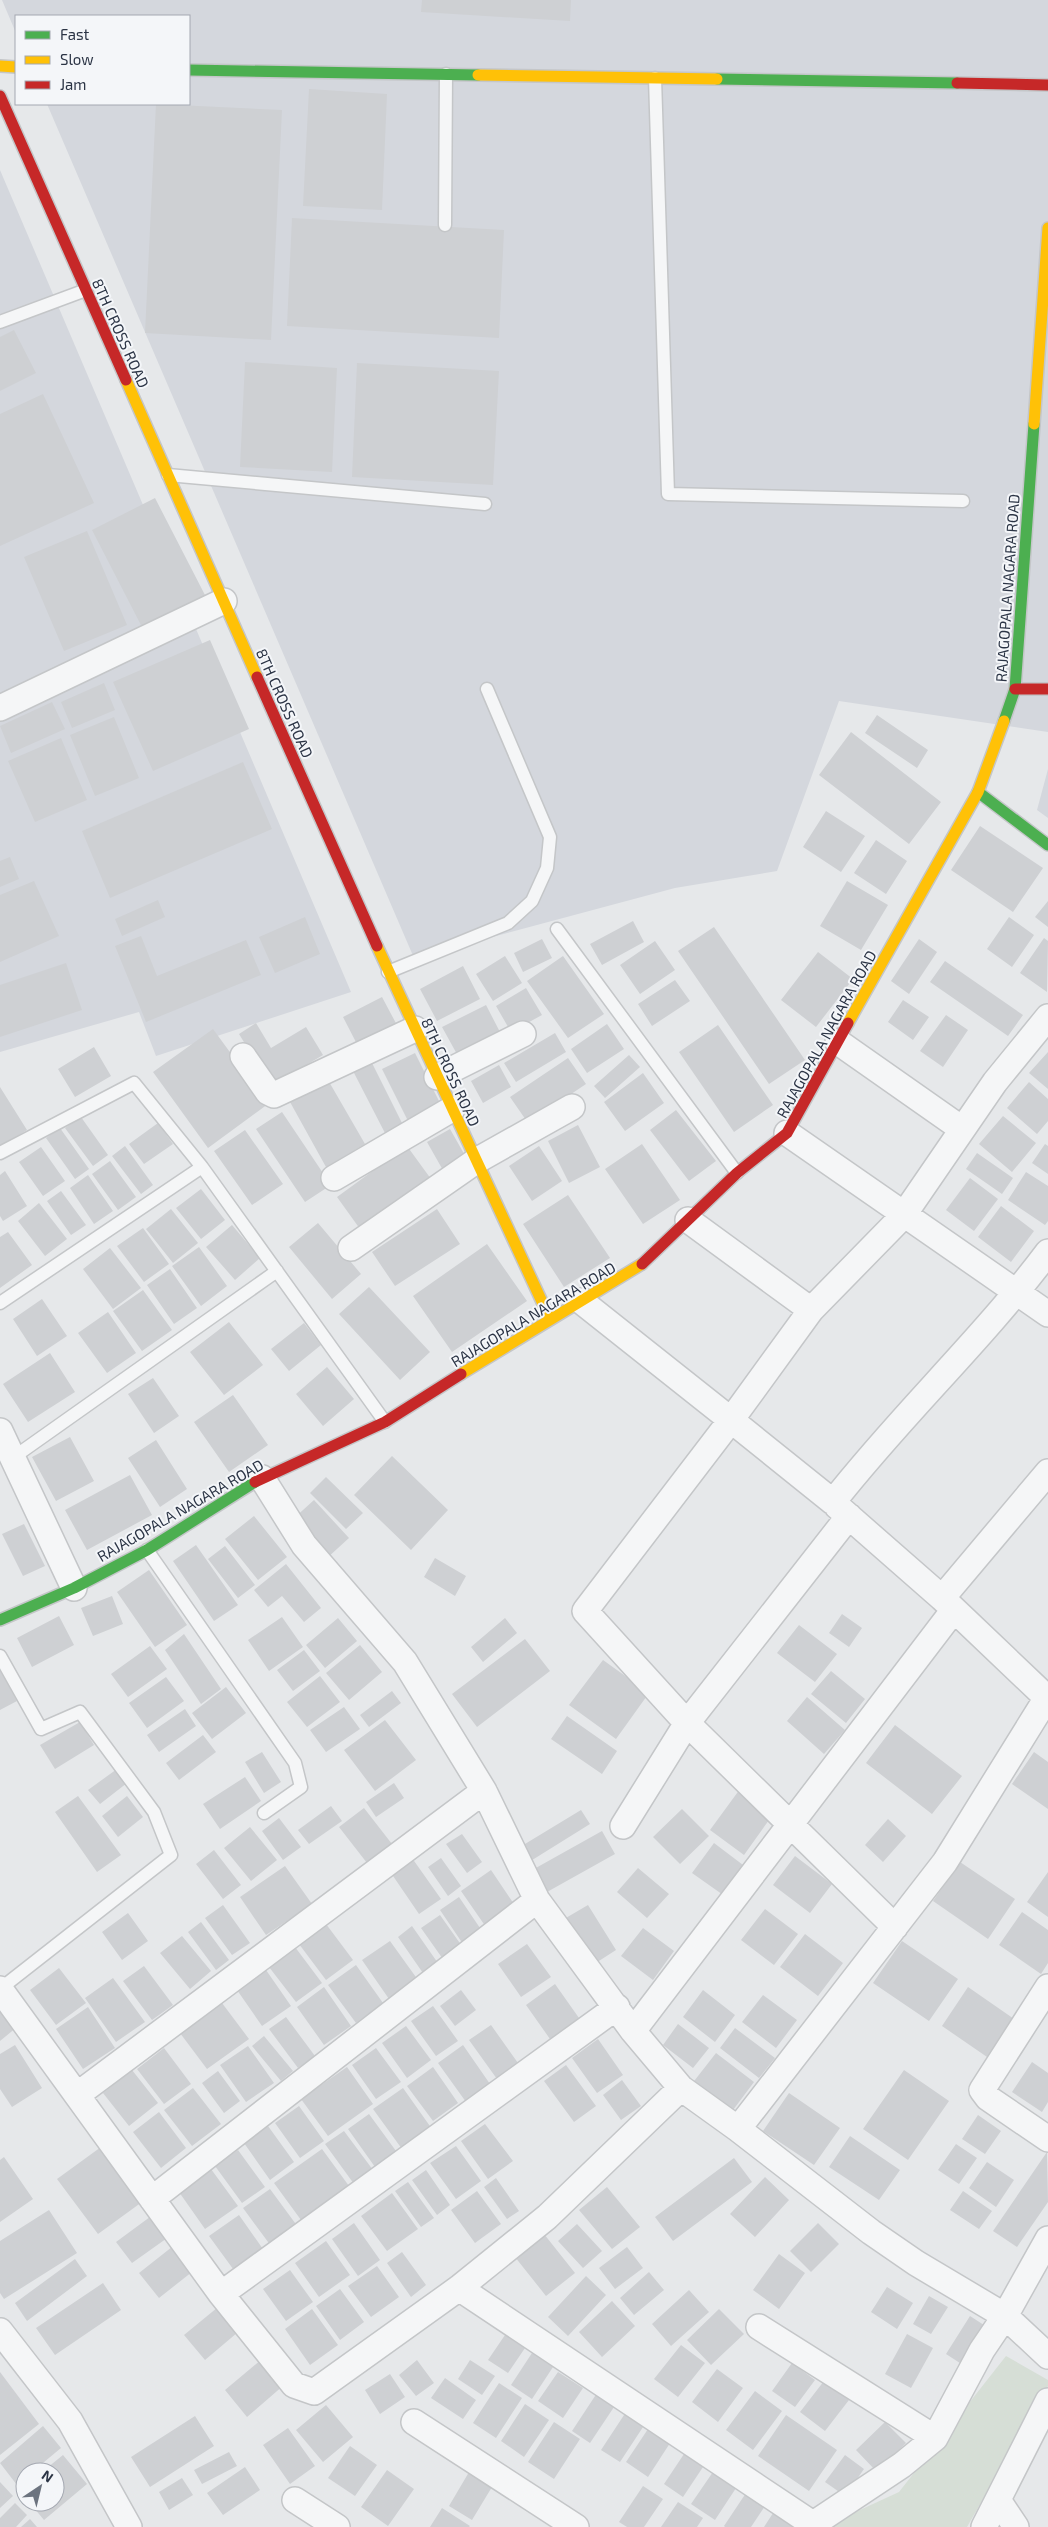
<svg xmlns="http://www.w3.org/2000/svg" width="1048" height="2527" viewBox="0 0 1048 2527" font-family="'Exo 2',sans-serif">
<rect width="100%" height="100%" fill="#e6e8ea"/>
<path fill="#d4d7dd" d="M2,0H1048V732L839,701L777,871L675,888L414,958L47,104H189V16H16V33Z
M0,170L351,992L156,1056L139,1012L0,1052Z
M1048,769V818L1037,810Z"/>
<path fill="#d6ded6" d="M1006,2356L1048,2380V2386L967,2527H823L899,2492Z"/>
<path fill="#ced0d3" d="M422,0H571L570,21L421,12Z
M309,89L387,94L382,210L303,206Z
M156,104L282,110L271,340L145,333Z
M292,218L504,230L499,338L287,326Z
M14,330L36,373L0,391V337Z
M245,362L337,368L332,472L240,467Z
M357,363L499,371L493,485L352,477Z
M43,394L94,503L0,546V414Z
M155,498L206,597L143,629L92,530Z
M87,531L127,625L64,651L24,557Z
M210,640L249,729L153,771L113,682Z
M104,683L115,710L72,728L61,702Z
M52,702L65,729L11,753L0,726Z
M877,715L928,750L917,768L865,733Z
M114,717L139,778L95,796L70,735Z
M851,732L941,802L909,844L819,775Z
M61,738L87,800L35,822L8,761Z
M243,762L272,829L110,898L82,831Z
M826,811L865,836L841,872L803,847Z
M980,826L1043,868L1013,912L951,870Z
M876,840L907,861L886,894L854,873Z
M10,857L19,879L0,887V861Z
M34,881L59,936L0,962V895Z
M847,881L888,905L861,950L820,926Z
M158,900L165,917L122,936L115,919Z
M1048,901V927L1035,917Z
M305,917L320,954L275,973L259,937Z
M1009,917L1034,935L1012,967L987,949Z
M633,921L644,942L602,965L590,944Z
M714,927L805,1060L769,1084L678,951Z
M141,936L157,976L246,940L261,975L146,1022L115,946Z
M1044,938L1048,941L1047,992L1020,973Z
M542,939L552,958L523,972L514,953Z
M919,939L937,952L909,994L891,981Z
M655,941L675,970L640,994L620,965Z
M818,952L853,979L816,1027L781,1000Z
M505,956L522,983L493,1001L476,974Z
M563,956L604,1014L568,1038L527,981Z
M945,961L1023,1015L1008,1036L930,982Z
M66,963L82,1010L0,1037V985Z
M463,966L480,999L437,1021L420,989Z
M675,980L690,1001L652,1026L638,1004Z
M526,988L542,1015L511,1032L496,1006Z
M382,997L398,1027L359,1048L343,1017Z
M903,1000L929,1017L913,1040L888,1022Z
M486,1005L501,1034L458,1056L442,1027Z
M946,1015L968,1030L943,1067L920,1051Z
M256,1023L271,1048L306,1027L323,1055L271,1086L239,1034Z
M607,1024L624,1049L587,1073L571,1049Z
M718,1025L773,1105L734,1132L679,1052Z
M213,1029L268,1104L208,1148L153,1072Z
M555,1033L566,1052L516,1082L504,1063Z
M94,1047L111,1076L75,1097L58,1069Z
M1048,1052V1089L1029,1073Z
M415,1053L443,1109L410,1125L382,1069Z
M629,1055L640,1067L605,1098L594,1086Z
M568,1058L586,1084L528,1123L510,1097Z
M371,1061L404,1127L386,1135L353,1071Z
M499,1065L511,1087L483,1103L471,1081Z
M643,1073L664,1103L625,1131L604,1102Z
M328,1080L365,1144L326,1167L290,1102Z
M1029,1082L1048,1099V1121L1037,1134L1007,1108Z
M0,1087L27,1130L0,1147Z
M676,1110L716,1161L689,1181L650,1130Z
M282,1112L331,1185L305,1202L256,1129Z
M1003,1116L1036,1143L1012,1172L979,1144Z
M81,1117L108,1155L93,1166L65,1128Z
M158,1123L173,1144L144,1164L129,1144Z
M578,1125L600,1167L569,1183L548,1141Z
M60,1128L89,1169L75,1179L46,1138Z
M450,1129L467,1159L444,1172L427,1142Z
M245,1130L283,1184L252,1205L214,1151Z
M642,1144L680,1200L643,1224L605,1169Z
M1045,1144L1048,1146V1174L1032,1163Z
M125,1146L153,1185L141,1194L112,1156Z
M407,1146L431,1179L360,1229L337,1197Z
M539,1146L562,1181L532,1201L509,1166Z
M41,1147L65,1181L43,1196L19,1162Z
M977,1153L1013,1178L1002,1194L966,1169Z
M110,1161L136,1197L118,1210L92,1174Z
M5,1171L27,1206L3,1221L0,1216V1175Z
M1026,1172L1048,1186V1221L1045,1225L1008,1200Z
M88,1175L113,1211L94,1224L70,1188Z
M970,1178L998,1199L974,1231L946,1210Z
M201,1189L225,1220L201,1239L176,1208Z
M61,1191L86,1225L71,1235L47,1201Z
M568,1195L610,1258L564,1287L523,1224Z
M39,1203L67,1239L45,1256L18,1221Z
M1001,1206L1034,1231L1011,1262L978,1237Z
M171,1209L198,1243L173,1263L146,1229Z
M437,1209L460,1244L395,1286L372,1252Z
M318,1223L361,1274L332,1299L289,1247Z
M232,1225L260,1258L235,1280L206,1247Z
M143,1228L169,1264L144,1282L117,1246Z
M8,1232L32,1265L0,1288V1237Z
M487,1244L527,1301L452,1352L413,1296Z
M199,1247L227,1286L201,1306L172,1266Z
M110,1248L141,1288L113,1309L83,1269Z
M170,1269L197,1308L174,1324L147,1285Z
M369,1287L430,1352L400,1380L339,1314Z
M143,1290L172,1330L142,1351L113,1311Z
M42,1299L67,1336L37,1356L13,1319Z
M108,1312L136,1353L107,1373L78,1333Z
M229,1322L263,1365L224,1395L190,1352Z
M304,1323L321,1345L289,1371L271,1349Z
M50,1353L75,1392L28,1422L3,1384Z
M327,1367L354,1399L323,1426L296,1394Z
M153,1378L179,1416L154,1433L128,1394Z
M233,1395L268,1445L229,1472L194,1422Z
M70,1437L94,1481L56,1501L32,1457Z
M156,1440L187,1489L160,1507L128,1458Z
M392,1456L448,1510L411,1550L354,1495Z
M130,1475L152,1515L87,1550L65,1510Z
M326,1477L363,1513L346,1529L310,1493Z
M314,1500L349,1538L326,1559L292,1520Z
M254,1516L287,1557L258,1580L225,1539Z
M24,1524L45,1566L23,1576L2,1534Z
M196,1545L238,1605L214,1621L173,1561Z
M225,1546L255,1585L238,1598L208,1559Z
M435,1558L466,1576L455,1596L424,1577Z
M286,1564L321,1608L304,1622L282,1596L268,1607L254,1590Z
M149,1570L187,1625L155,1647L117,1592Z
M112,1596L123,1624L93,1636L81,1608Z
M842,1614L862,1628L849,1647L829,1633Z
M59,1616L74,1645L32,1667L17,1638Z
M282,1617L303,1647L269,1671L248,1640Z
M338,1618L357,1641L325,1668L306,1645Z
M505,1618L517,1633L483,1662L471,1647Z
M799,1625L837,1654L815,1682L777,1653Z
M184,1634L221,1689L201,1704L165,1650Z
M525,1639L550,1671L477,1727L452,1694Z
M360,1645L382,1672L349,1700L326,1673Z
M150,1646L167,1669L128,1697L111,1674Z
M304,1650L320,1671L293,1691L277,1670Z
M603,1660L649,1693L616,1739L569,1705Z
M0,1670L17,1701L0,1710Z
M831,1671L865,1699L846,1723L811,1694Z
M320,1676L340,1702L307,1727L287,1702Z
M166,1677L184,1701L147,1728L129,1703Z
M226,1687L246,1713L212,1739L192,1713Z
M392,1691L401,1703L369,1727L360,1715Z
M807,1697L845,1730L824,1754L787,1721Z
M344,1707L360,1729L326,1752L310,1730Z
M185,1709L196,1726L159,1752L147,1735Z
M567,1716L617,1751L602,1774L551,1739Z
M385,1720L416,1760L375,1791L344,1750Z
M80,1722L94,1745L55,1769L40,1745Z
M895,1725L962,1776L932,1814L866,1763Z
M203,1735L216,1752L179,1780L166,1763Z
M262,1752L281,1782L264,1793L245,1762Z
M1034,1752L1048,1762V1809L1012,1784Z
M117,1769L127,1783L100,1804L88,1790Z
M245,1777L261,1801L220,1829L203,1804Z
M394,1783L404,1798L376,1817L366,1802Z
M740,1789L774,1813L744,1855L710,1830Z
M78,1796L121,1855L97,1872L55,1812Z
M127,1796L143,1817L118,1837L102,1816Z
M331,1806L342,1821L309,1844L298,1830Z
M364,1808L392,1844L367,1863L339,1827Z
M682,1809L709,1836L680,1864L653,1837Z
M581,1810L590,1824L529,1862L520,1847Z
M279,1818L301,1847L283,1860L262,1831Z
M888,1819L906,1836L883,1862L865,1845Z
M250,1827L277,1860L251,1881L224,1848Z
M602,1831L615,1854L547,1892L534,1869Z
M462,1834L482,1862L467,1873L446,1844Z
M714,1843L747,1868L726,1897L692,1873Z
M214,1850L241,1885L223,1899L196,1864Z
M795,1856L832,1884L810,1913L773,1885Z
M412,1858L441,1899L419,1914L391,1873Z
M441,1858L461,1886L448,1896L428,1867Z
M960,1862L1015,1899L988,1939L933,1901Z
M285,1866L312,1904L266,1935L240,1897Z
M638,1868L669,1894L647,1918L617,1892Z
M491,1870L518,1910L488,1930L461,1891Z
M1048,1872V1917L1027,1902Z
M459,1897L482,1931L463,1944L440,1910Z
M223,1905L250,1943L232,1955L205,1918Z
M588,1905L616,1950L588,1968L559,1922Z
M765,1909L798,1934L774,1965L741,1940Z
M1022,1912L1048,1930V1963L1041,1974L999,1945Z
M128,1913L148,1941L122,1960L102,1932Z
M440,1915L464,1949L445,1962L421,1928Z
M201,1922L229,1960L216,1970L188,1932Z
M326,1924L353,1960L326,1980L299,1944Z
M412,1926L440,1966L425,1976L398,1937Z
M643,1928L674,1951L653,1980L621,1956Z
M805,1934L843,1963L818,1996L780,1967Z
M182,1936L211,1971L190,1989L160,1953Z
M390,1941L418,1980L389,1999L362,1960Z
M902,1941L958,1979L929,2021L873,1983Z
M527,1944L551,1977L521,1997L498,1964Z
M295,1947L322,1983L296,2002L269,1967Z
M356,1965L383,2003L356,2023L328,1985Z
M144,1966L173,2005L152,2020L123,1981Z
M59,1968L86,2003L56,2025L30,1990Z
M266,1970L291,2006L262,2026L237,1990Z
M113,1978L145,2022L116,2042L85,1998Z
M555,1984L579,2018L550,2039L526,2005Z
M324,1987L351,2026L324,2045L297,2007Z
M968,1987L1017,2021L990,2059L942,2026Z
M461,1990L476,2010L455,2026L440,2006Z
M703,1990L735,2015L715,2042L683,2017Z
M763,1995L797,2020L776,2048L742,2022Z
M222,2003L249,2039L207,2069L180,2033Z
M433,2006L458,2041L436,2056L411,2021Z
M0,2007L17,2027L0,2041Z
M88,2007L115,2048L83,2069L56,2029Z
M286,2017L315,2056L298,2068L269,2029Z
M678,2024L709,2048L693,2068L663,2045Z
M491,2025L518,2063L497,2079L469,2040Z
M406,2026L431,2060L407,2078L382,2043Z
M735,2028L775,2058L759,2078L720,2048Z
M264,2036L293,2071L281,2081L252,2046Z
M598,2039L623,2075L597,2093L572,2058Z
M15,2045L42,2088L12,2107L0,2089V2054Z
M463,2045L490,2084L466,2102L438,2063Z
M248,2046L274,2083L246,2102L220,2065Z
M164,2048L191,2084L164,2104L137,2069Z
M376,2048L401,2082L376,2099L352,2065Z
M716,2053L754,2082L730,2114L691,2085Z
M1032,2062L1048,2073V2102L1042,2112L1012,2092Z
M566,2065L596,2106L574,2122L544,2081Z
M347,2067L373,2104L328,2136L301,2099Z
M433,2067L458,2103L433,2121L407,2086Z
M132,2070L158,2103L129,2126L103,2093Z
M904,2070L949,2101L908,2160L863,2129Z
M218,2071L240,2101L224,2113L202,2083Z
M622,2080L641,2106L621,2120L603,2095Z
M193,2088L221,2124L192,2146L164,2110Z
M403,2088L432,2129L402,2149L373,2109Z
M789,2093L840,2128L814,2165L763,2131Z
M299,2106L324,2141L300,2158L275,2123Z
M159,2112L186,2148L161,2168L133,2132Z
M369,2114L396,2151L375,2167L348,2129Z
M978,2115L1001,2131L985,2154L962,2139Z
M485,2124L513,2161L488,2179L461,2141Z
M268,2126L294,2162L270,2180L244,2143Z
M344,2131L373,2170L354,2184L325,2144Z
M850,2136L900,2170L879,2200L829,2167Z
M956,2144L977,2158L959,2184L938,2170Z
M456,2146L481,2181L456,2199L430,2163Z
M101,2147L142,2202L98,2234L57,2179Z
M322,2149L349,2186L301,2220L274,2183Z
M238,2150L265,2187L242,2203L215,2166Z
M1047,2152L1048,2202L1017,2247L993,2231Z
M4,2157L33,2199L0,2222V2160Z
M734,2158L752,2182L673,2241L655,2217Z
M987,2162L1014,2180L996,2207L969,2188Z
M211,2169L238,2206L205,2229L179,2192Z
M426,2170L450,2205L437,2215L412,2180Z
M765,2177L789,2200L755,2237L730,2214Z
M496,2178L519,2211L507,2219L484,2187Z
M408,2182L434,2218L421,2227L395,2191Z
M607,2187L640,2227L612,2249L579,2210Z
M270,2189L298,2227L271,2246L243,2208Z
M477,2191L501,2224L475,2243L451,2210Z
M963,2191L992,2211L979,2229L950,2210Z
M392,2193L418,2229L387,2251L361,2216Z
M49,2210L77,2253L4,2299L0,2293V2241Z
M154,2214L170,2236L132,2263L116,2242Z
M239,2215L265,2252L236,2273L209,2236Z
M354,2223L380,2260L358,2276L332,2239Z
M818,2223L839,2244L811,2272L790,2251Z
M577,2224L602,2251L583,2268L558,2241Z
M544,2234L575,2273L546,2296L515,2257Z
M326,2241L350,2275L319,2297L295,2263Z
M177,2243L197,2268L159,2298L139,2273Z
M627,2247L643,2268L615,2289L599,2268Z
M402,2252L426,2285L411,2297L387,2263Z
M779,2254L805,2273L779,2309L753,2290Z
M75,2259L87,2276L27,2321L15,2303Z
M377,2266L399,2297L371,2317L348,2286Z
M290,2270L313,2302L286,2321L263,2289Z
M649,2272L664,2290L634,2315L620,2298Z
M586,2276L606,2295L568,2336L548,2317Z
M103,2283L121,2310L55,2355L36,2328Z
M887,2287L913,2303L897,2329L871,2312Z
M340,2289L364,2322L340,2340L316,2306Z
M689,2290L709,2312L671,2346L652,2324Z
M929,2296L948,2307L931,2334L913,2324Z
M612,2301L635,2326L602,2357L579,2332Z
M223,2303L244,2327L205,2360L184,2335Z
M312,2309L338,2345L310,2365L285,2329Z
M719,2309L744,2334L711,2365L687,2340Z
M970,2316L987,2327L963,2365L946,2354Z
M907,2334L933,2348L911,2388L885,2374Z
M505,2335L525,2348L508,2373L488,2360Z
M681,2345L705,2363L678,2397L654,2379Z
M532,2353L553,2367L532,2399L511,2385Z
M262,2359L284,2385L247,2417L225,2390Z
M417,2360L434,2383L416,2396L399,2375Z
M470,2360L495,2376L482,2395L458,2379Z
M792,2363L815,2380L795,2407L772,2391Z
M717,2369L743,2388L718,2422L692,2402Z
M0,2372L39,2424L0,2455Z
M558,2372L583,2388L563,2418L538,2401Z
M390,2374L405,2397L380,2414L365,2390Z
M445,2378L476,2400L463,2419L431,2398Z
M824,2381L849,2400L825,2431L800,2412Z
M499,2383L522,2398L496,2438L473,2423Z
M755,2391L782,2411L753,2450L726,2430Z
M597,2393L616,2404L590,2443L572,2431Z
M525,2404L549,2420L524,2457L501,2441Z
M326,2405L353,2437L323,2462L296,2430Z
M626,2412L645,2424L620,2462L601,2450Z
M786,2415L837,2450L809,2491L758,2456Z
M195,2416L214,2446L150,2487L131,2457Z
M554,2422L580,2439L554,2479L528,2462Z
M885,2422L906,2443L877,2472L856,2450Z
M43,2426L61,2448L32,2472H25V2478L17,2485L0,2463Z
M650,2426L672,2440L648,2477L626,2462Z
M288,2428L315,2466L290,2484L263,2445Z
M350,2446L377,2465L355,2496L328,2478Z
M688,2448L707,2461L683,2497L664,2484Z
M229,2452L237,2466L202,2484L194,2470Z
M63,2455L87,2484L44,2520L29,2502H55V2472H42Z
M845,2455L864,2469L845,2496L825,2482Z
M245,2467L260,2490L223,2515L207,2493Z
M472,2467L495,2482L472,2520L449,2506Z
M715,2469L738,2485L715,2520L691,2504Z
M387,2470L414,2489L388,2526L361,2507Z
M182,2478L193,2495L169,2510L159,2492Z
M0,2482L13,2496L0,2508Z
M643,2486L663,2499L644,2527H627L619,2522Z
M748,2490L767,2503L751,2527H725L724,2526Z
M678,2502L703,2518L697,2527H661Z
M15,2503L27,2515L16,2527H0V2518Z
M442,2508L470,2526L469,2527H430Z
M775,2510L796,2523L793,2527H764Z
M30,2519L37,2527H21Z"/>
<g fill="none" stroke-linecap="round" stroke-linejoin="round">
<g stroke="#c4c6c8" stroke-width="15">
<path id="lane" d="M655,78L668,494L963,501
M445,225L446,74
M0,322L86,290
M168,475L485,504
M557,929L737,1173
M388,972L508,923L532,901L547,868L550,837L487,689
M0,1153L134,1083L202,1167
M0,1303L202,1167L385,1422
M14,1457L277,1271
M147,1550L295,1763L301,1787L264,1813
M0,1656L41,1729L80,1712L154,1812L171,1855L0,1989"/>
</g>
<g stroke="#c4c6c8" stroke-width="28">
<path id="street" d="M0,708L224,601
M838,1042L962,1129
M243,1056L268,1092L274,1095L415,1029
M437,1077L523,1034
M787,1133L1048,1314
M334,1178L452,1109
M688,1220L811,1310
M351,1248L476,1161L572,1107
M581,1301L731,1420L811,1310L903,1216L995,1082L1048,1017
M0,1431L74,1588
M262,1478L304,1545L405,1662L484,1791L537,1900L633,2031L681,2088L738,2129L871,2232L916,2263L1005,2316L1048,2356
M837,1506L942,1598
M1047,1698L942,1598L1048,1472
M623,1826L687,1723L849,1516
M895,1927L687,1723L585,1611L731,1420L833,1502C901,1415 982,1340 1048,1252
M1048,1987L982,2090L988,2098L1048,2139
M0,1989L221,2294L294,2385L314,2392L459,2288L547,2217L681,2088
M633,2031L953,1611
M77,2095L484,1791
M738,2129L945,1862L1048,1696
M152,2199L537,1900
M459,2288L811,2523
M221,2294L617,2007
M759,2327L935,2438
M0,2331L70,2421L129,2527
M414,2422L576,2527
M295,2500L337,2527
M998,2500L1016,2527
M809,2527L902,2465L935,2438L982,2350L1005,2316L1048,2239
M984,2527L1048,2401"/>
</g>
<g stroke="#c4c6c8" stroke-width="14">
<path id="fast" d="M189,70L478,75
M717,79L957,83
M1004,721L1015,689L1034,424
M978,792L1048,845
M0,1620L74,1588L147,1550L255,1482"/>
</g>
<g stroke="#c4c6c8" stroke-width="14">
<path id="slow" d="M0,66L16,67
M478,75L717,79
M126,380L257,677
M1034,424L1048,228
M377,946L550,1319
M848,1023L978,792L1004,721
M461,1374L642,1264"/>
</g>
<g stroke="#c4c6c8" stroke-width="14">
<path id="jam" d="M957,83L1048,85
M0,96L126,380
M257,677L377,946
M1015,689H1048
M642,1264L737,1173L787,1133L848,1023
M255,1482L385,1422L461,1374"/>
</g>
<use href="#lane" stroke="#f5f6f7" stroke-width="12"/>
<use href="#street" stroke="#f5f6f7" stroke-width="25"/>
<use href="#fast" stroke="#4caf50" stroke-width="11"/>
<use href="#slow" stroke="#ffc107" stroke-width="11"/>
<use href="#jam" stroke="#c62828" stroke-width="11"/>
</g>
<g text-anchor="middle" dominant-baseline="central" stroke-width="4" stroke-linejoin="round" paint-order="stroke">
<g font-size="15" fill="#2b3445" stroke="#f4f6f9">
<text transform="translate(121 333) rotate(66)">8TH CROSS ROAD</text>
<text transform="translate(1007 588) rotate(-86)">RAJAGOPALA NAGARA ROAD</text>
<text transform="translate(285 703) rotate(66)">8TH CROSS ROAD</text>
<text transform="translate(826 1034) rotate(-61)">RAJAGOPALA NAGARA ROAD</text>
<text transform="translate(451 1072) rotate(65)">8TH CROSS ROAD</text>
<text transform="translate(533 1314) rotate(-31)">RAJAGOPALA NAGARA ROAD</text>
<text transform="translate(180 1510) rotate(-30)">RAJAGOPALA NAGARA ROAD</text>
</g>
</g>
<rect x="15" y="15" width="175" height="90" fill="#f4f6f9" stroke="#a4a8b1"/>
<rect x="25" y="31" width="25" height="8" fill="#4caf50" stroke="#a4a8b1"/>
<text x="60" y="40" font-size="15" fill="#2b3445">Fast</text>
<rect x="25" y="56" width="25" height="8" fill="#ffc107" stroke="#a4a8b1"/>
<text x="60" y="65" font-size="15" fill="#2b3445">Slow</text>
<rect x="25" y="81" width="25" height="8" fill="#c62828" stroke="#a4a8b1"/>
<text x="60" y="90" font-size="15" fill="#2b3445">Jam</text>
<g transform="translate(40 2487) rotate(35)"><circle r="24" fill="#f4f6f9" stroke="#a4a8b1"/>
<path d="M0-4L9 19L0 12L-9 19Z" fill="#6c737f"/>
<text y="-8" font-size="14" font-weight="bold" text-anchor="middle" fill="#2b3445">N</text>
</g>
</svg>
